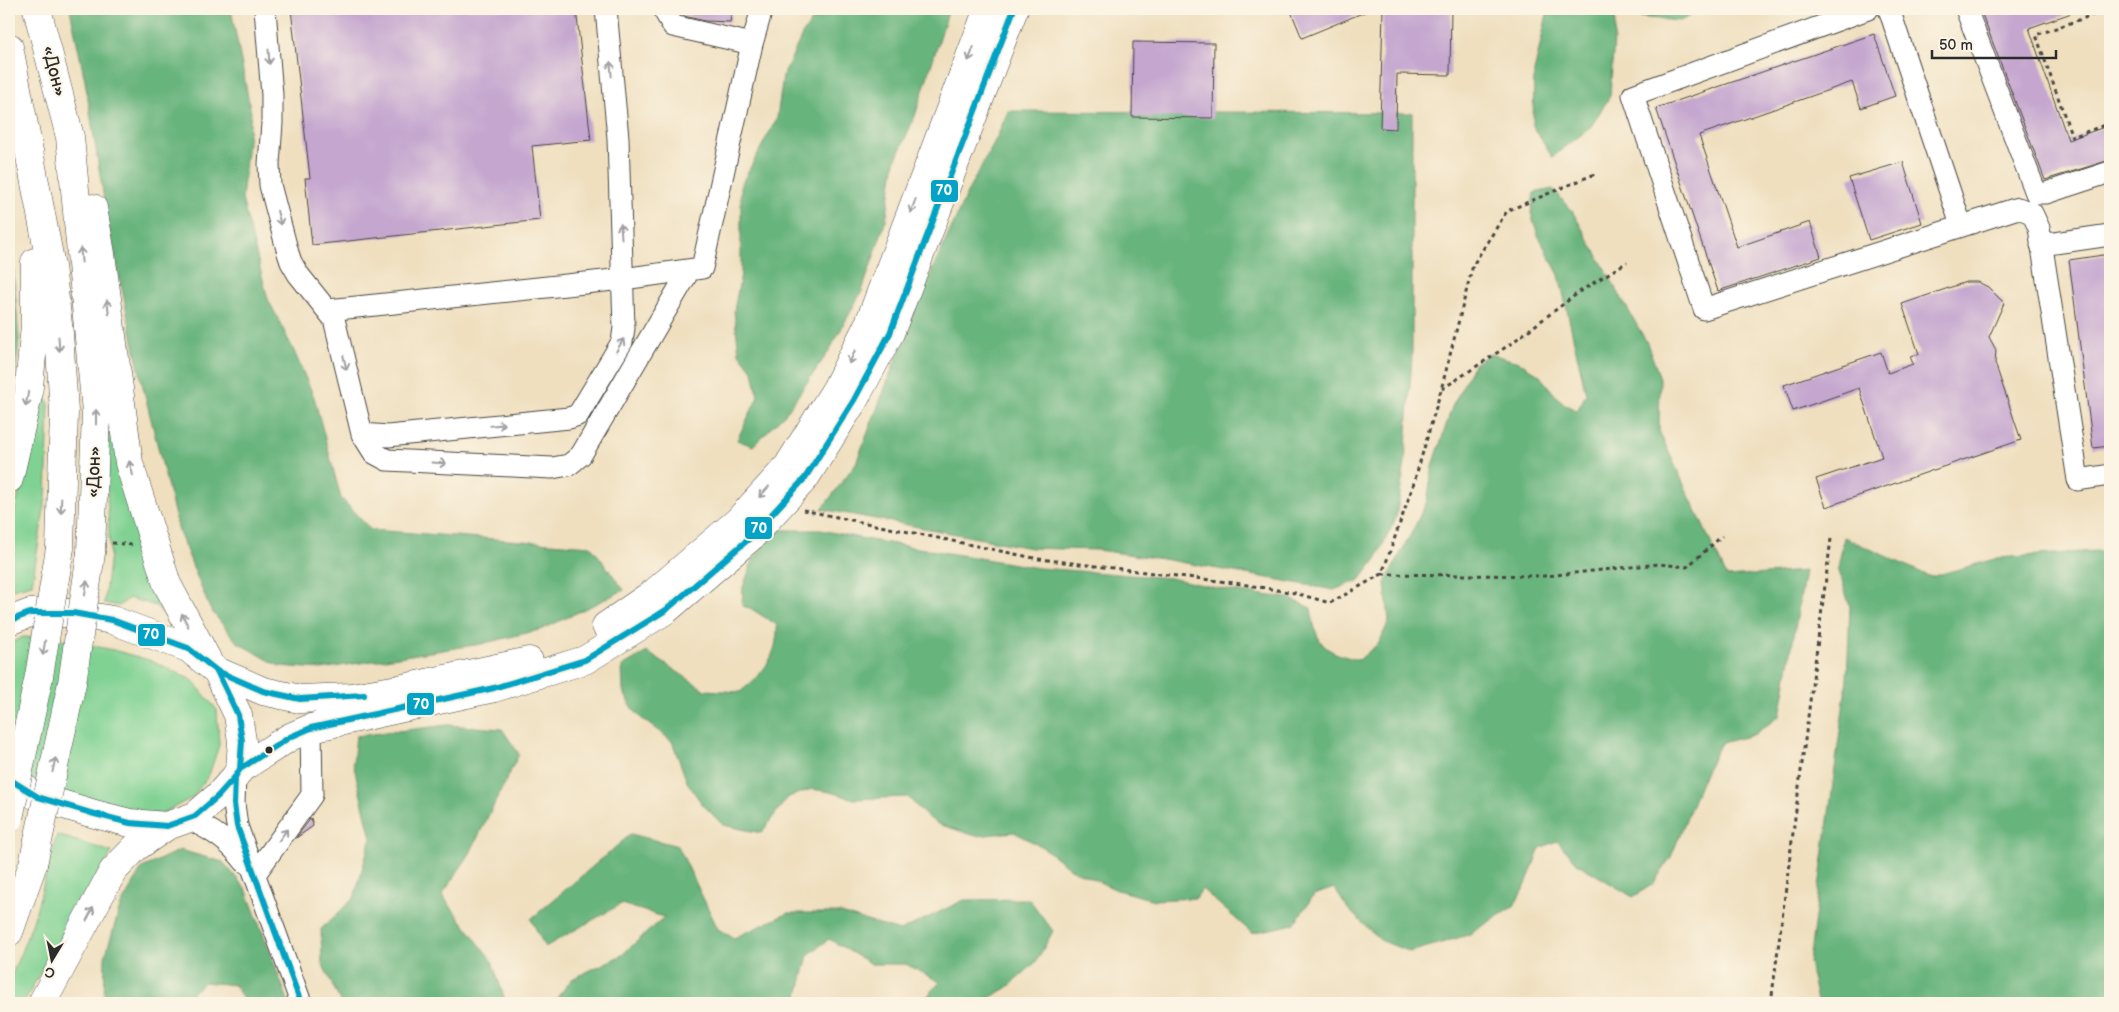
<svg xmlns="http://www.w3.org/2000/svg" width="2119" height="1012" viewBox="0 0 2119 1012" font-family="'Balsamiq Sans',sans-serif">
<rect width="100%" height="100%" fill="#fcf5e5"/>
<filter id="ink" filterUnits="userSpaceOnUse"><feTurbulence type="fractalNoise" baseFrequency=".02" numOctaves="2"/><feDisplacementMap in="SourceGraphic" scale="10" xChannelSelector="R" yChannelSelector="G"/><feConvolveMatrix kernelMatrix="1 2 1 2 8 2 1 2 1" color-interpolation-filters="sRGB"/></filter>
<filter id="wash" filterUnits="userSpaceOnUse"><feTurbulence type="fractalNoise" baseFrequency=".0096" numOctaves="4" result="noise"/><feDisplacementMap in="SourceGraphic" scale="20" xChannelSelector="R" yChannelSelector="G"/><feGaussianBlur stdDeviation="1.12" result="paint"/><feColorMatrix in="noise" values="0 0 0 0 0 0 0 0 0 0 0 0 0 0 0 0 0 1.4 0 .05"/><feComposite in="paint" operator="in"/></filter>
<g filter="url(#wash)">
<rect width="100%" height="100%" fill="#efdfbf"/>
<path fill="#80d293" stroke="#567e5f" d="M102,377L128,487L169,620L156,606L129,598L119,606L104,603L110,554Z
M43,393L49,404L46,497L32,584L9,590V535Z
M23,637L60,639L113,650L152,661L192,680L217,710L219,745L209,775L192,798L161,814L125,813L9,773V644Z
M57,835L112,852L42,969L24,1003H9V982L33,922Z"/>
<path fill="#68b47d" stroke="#4a7054" d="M70,9H231L251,113L242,199L268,299L293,349L314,397L341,498L371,530L591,546L624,590L543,629L481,644L321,669L279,666L237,642L210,609L179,532L142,383L108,224L85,81Z
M820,9H949L915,116L895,161L886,220L862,291L829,351L785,414L753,446L737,440L758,397L753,371L739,353L734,311L741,274V185L777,118L783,76L802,35Z
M1545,9H1616L1610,96L1590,128L1552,157L1533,126L1534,72L1547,14Z
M1630,9H1699L1692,15L1680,21L1639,17Z
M1008,111L1412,113V355L1405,463L1396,518L1376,559L1360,580L1334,590L1163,559L1097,550L1031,548L822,509L856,463L918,302L969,189L997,137Z
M1553,189L1571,209L1647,343L1660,378L1659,431L1727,577L1805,571L1780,716L1753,735L1721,743L1703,777L1671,857L1653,884L1633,897L1578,864L1557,841L1540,848L1526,884L1514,906L1468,935L1410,952L1380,940L1348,909L1334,888L1314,895L1294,924L1252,933L1202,889L1196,898L1154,900L1117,890L1071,869L1044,848L1014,832L976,836L938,824L925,815L908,797L854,799L830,792L812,789L788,797L761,833L723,825L702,804L687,782L672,741L642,719L631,707L623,690L622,666L647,652L705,690L740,692C764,673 778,656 777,625L750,608L742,606L743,587L753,560L770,538L781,530H821L864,539L1039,568L1170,578L1231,591L1288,598L1311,608C1316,645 1323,652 1359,660L1379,643L1389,621L1385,583L1413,530L1427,501L1433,466L1452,407L1474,364L1490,354L1519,362L1539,375L1560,401L1577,411L1586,394L1559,275L1538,235L1531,213L1534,193Z
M9,212L19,340L9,439Z
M1844,537L1931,577L1998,558L2110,550V1003H1822L1817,1001L1809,962L1847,679L1850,607L1838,568Z
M448,725L502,729L519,754L469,855L442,895L492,961L506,1003H341L322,963L321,929L354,898L371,838L353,763L356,736Z
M631,834L678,846L718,929L734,938L788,913H840L900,931L964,900L1029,899L1053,931L1036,962L1007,988L980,1003L922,1002L940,982L906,964H871L829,939L808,955L796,1003H553L572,979L622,955L664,917L621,904L545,947L531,919Z
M180,850L223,862L246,889L289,1003H245L235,985L204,982L181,1003H104L105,957L120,907L142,868Z"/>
<g id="blocks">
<path fill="#c4a6cf" d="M291,9H576L591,140L532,146L540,220L312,245L305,178H310Z
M684,9H732L730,22L705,21L684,16Z
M1290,9H1372L1302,38Z
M1383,9H1451L1450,75L1397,74L1396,129L1380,128Z
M1980,9H2077V11L2029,28L2068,140L2110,125V160L2045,180Z
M1874,34L1895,96L1861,108L1852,82L1699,135L1737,247L1810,222L1821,257L1718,291L1656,108Z
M1133,42L1214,43L1213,118L1132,117Z
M1903,162L1922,223L1869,240L1849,178Z
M2110,254V446L2093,448L2069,260Z
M1966,282H1978L1988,287L2004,303L1989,337L1996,350L1995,363L2021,440L1826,507L1816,479L1882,457L1859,388L1793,411L1784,385L1881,352L1888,373L1913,364L1910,356L1919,354L1902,304Z
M311,818L313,826L296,838Z"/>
</g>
</g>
<g filter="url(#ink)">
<use href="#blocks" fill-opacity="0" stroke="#484641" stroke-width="1"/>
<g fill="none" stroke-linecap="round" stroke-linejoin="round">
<g stroke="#484641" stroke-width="23">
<path id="minor" d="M265,9L272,95V123L269,164L270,185L288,253L291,262L298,274L334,319L362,434L374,453L387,460L552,468L569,465L581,455L689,271
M663,9L673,26L752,44
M1868,9L1633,95L1704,309L2018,208L2032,213L2039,228L2078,480L2110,475
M1889,9L1961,225
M1966,9L2036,193H2046L2110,172
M2041,245L2110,235
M328,310L623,279L702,268L752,44L762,9
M362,434L388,436L569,418L578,415L622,342L624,328L618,138L606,9
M235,777L234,804L237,826L301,1003
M189,819C213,831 228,840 245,862
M255,874L312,795L311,728"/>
</g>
<g stroke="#484641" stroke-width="29">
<path id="major" d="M37,9L70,137L96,412L91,553
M9,47L51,266L59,333L64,412L60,548
M93,208L101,254L129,463L167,584L207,659
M9,479L28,396L35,326V262
M9,621L30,613H73L112,620L188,648L217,671L238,715L242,741L240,769L235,777L218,796L195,816L167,826L130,823L91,813L38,797L9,779
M606,626L655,592L738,521L788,466L836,389L870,321L988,9
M217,671L263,691L300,699L351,697L399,689L529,661
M240,769L290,737L311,728L494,688L585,660L666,610L751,537L805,478L854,400L890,333L1014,9
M9,932L33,864
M42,1003L113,871L135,848L167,826"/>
</g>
<path stroke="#484641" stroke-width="3" stroke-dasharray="4 4" stroke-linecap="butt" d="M2110,9L2036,35L2072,137L2110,123
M1442,389L1509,345L1582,290L1627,262
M803,510L1039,559L1235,583L1295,593L1330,603L1382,574L1413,486L1441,390L1473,265L1507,211L1595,174
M112,543L134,545
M1382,574L1546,576L1659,564L1687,567L1722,536
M1771,1003L1831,539"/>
<use href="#minor" stroke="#fff" stroke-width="21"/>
<use href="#major" stroke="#fff" stroke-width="28"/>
<g stroke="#484641" stroke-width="29" stroke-linecap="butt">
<path id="major-bridge" d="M9,818L39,676L60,548
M33,864L72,683L91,553"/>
</g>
<use href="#major-bridge" stroke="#fff" stroke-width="28"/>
<g stroke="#fcf5e5" stroke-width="10">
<path id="bus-1" d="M9,621L30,613H73L112,620L188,648L217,671L238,715L242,741L240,769L235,777L218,796L195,816L167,826L130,823L91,813L38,797L9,779
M217,671L263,691L300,699L364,695
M240,769L290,737L311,728L494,688L585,660L666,610L751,537L805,478L854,400L890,333L1014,9
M235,777L234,804L237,826L301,1003"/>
</g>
<use href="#bus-1" stroke="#02a3c6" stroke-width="6"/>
</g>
<defs><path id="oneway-shaft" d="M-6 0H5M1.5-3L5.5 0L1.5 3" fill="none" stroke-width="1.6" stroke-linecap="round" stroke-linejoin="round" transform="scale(1.25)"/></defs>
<g stroke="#a0a0a0">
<use href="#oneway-shaft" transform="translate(971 54) rotate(111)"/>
<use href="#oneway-shaft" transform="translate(269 57) rotate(86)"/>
<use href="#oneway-shaft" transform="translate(611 69) rotate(-95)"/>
<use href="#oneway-shaft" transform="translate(913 206) rotate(111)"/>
<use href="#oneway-shaft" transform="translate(279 218) rotate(75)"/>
<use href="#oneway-shaft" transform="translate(621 231) rotate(-94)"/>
<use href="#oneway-shaft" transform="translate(81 255) rotate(-95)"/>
<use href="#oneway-shaft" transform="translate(108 307) rotate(-98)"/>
<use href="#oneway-shaft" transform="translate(59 344) rotate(86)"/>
<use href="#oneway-shaft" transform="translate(620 345) rotate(-60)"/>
<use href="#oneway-shaft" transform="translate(852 357) rotate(116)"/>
<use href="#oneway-shaft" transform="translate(345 363) rotate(77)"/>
<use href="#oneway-shaft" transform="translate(27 399) rotate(100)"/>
<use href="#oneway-shaft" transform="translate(96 417) rotate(-90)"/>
<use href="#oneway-shaft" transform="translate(498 425) rotate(-6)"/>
<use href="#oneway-shaft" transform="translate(439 463) rotate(3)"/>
<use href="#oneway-shaft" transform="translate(131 468) rotate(-105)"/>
<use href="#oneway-shaft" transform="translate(764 492) rotate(132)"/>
<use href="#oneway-shaft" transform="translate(61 506) rotate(92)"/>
<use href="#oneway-shaft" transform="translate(86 588) rotate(-82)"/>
<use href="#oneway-shaft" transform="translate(185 620) rotate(-117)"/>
<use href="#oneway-shaft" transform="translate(44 648) rotate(99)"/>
<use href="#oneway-shaft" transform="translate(54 765) rotate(-78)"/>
<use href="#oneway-shaft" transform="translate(283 835) rotate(-54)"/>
<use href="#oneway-shaft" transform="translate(90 914) rotate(-62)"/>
</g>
</g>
<circle fill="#2b2b2b" stroke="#fcf5e5" stroke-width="2" cx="269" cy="750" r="4.5"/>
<g text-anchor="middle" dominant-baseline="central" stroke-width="4" stroke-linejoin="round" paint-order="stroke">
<g font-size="18" fill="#2b2b2b" stroke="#fcf5e5">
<text transform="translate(54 71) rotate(76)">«Дон»</text>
<text transform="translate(94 472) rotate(-88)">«Дон»</text>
</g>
</g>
<g stroke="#fcf5e5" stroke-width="2">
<rect x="930" y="179" width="29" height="24" rx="5" fill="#02a3c6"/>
<rect x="744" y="516" width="29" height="24" rx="5" fill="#02a3c6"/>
<rect x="137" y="623" width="29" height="24" rx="5" fill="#02a3c6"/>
<rect x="406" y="692" width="29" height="24" rx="5" fill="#02a3c6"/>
</g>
<g font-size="14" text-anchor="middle" font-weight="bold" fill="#fff">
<text x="944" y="195">70</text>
<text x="759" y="533">70</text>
<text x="151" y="639">70</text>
<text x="421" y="709">70</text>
</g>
<rect width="2119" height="1012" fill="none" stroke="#fcf5e5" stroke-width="30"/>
<g transform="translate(52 960) rotate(190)" stroke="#fcf5e5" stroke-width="4" paint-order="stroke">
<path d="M0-4L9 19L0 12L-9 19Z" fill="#2b2b2b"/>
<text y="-8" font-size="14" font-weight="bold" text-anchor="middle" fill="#2b2b2b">С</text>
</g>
<path d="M1932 50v8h124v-8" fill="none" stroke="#2b2b2b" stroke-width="2.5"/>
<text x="1939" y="50" font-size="15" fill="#2b2b2b" stroke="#fcf5e5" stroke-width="4" paint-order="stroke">50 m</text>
</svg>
